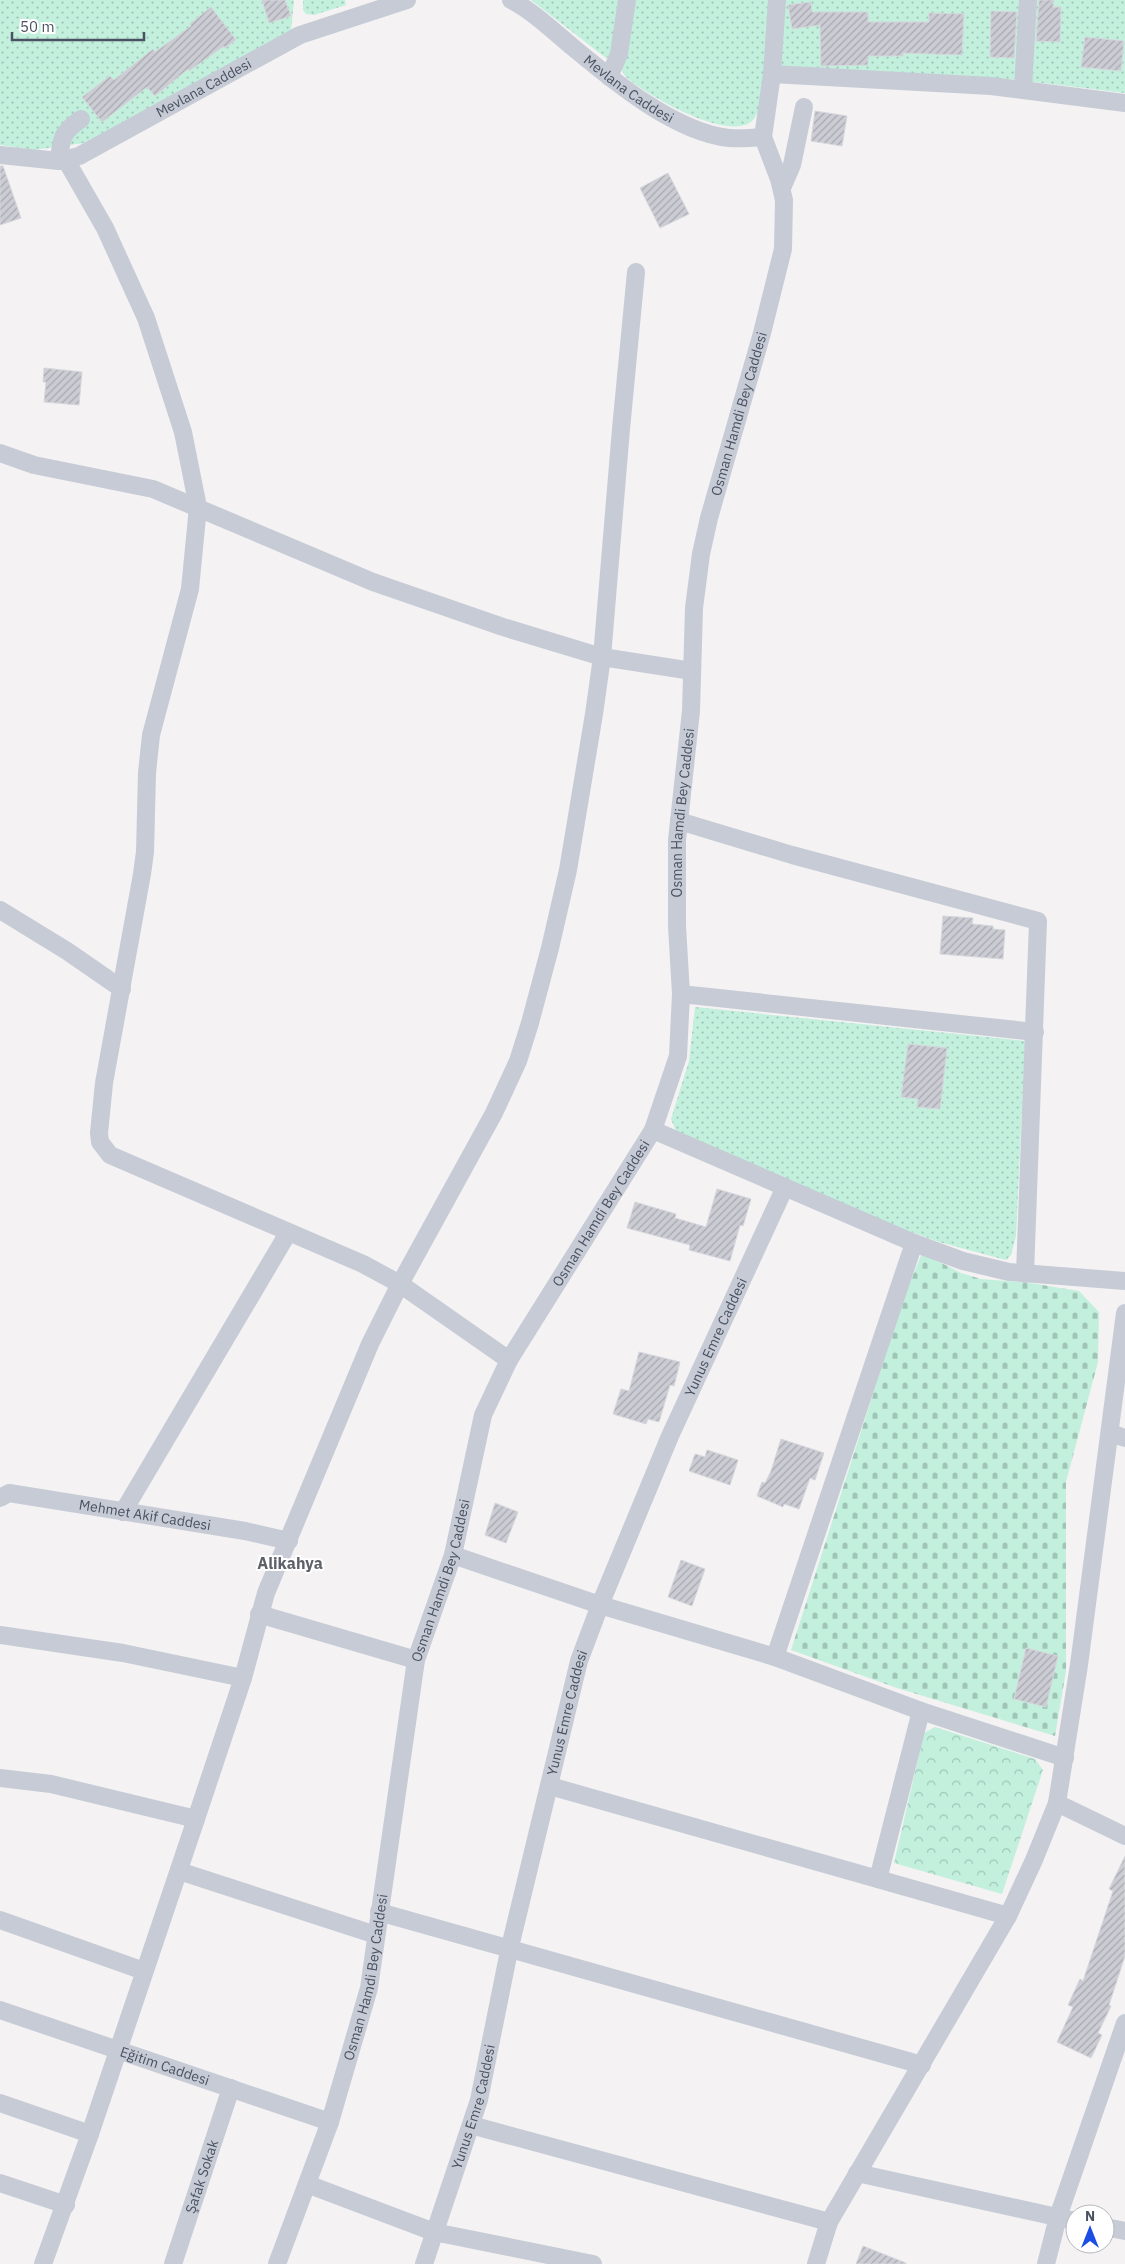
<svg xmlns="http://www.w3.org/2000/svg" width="1125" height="2264" viewBox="0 0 1125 2264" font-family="'IBM Plex Sans',sans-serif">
<defs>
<pattern id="grass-dots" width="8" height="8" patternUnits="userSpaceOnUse" patternTransform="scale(1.25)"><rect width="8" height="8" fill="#c2f0dd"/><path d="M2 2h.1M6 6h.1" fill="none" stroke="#a0c5b7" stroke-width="1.8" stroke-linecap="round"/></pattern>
<pattern id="forest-crowns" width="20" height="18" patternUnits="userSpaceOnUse" patternTransform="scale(1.25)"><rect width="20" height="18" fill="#c2f0dd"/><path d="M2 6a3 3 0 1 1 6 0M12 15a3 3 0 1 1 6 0" fill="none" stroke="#a0c5b7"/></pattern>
<pattern id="cemetery-stones" width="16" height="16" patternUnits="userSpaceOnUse" patternTransform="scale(1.25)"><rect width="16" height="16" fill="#c2f0dd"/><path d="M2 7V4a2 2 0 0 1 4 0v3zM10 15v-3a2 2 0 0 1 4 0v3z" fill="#a0c5b7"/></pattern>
<pattern id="building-hatch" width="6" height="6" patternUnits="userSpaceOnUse" patternTransform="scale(1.25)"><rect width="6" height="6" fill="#cccdd4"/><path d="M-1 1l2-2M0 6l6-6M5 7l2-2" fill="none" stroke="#a8a9af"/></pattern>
</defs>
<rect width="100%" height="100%" fill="#f4f2f2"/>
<path fill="url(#grass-dots)" d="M0,0H294L291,31L84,143L34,150L0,145Z
M303,0H345L346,5L314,15L306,14L303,10Z
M531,0H624L610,57L606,58Z
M632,0H770C768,26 769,103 753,120C730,144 644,94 625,76L622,70Z
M783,0H1125V93L1010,79L781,66Z
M695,1007L1025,1041L1016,1236L1011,1255L1006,1260L939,1242L900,1228L676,1131L671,1119L689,1061Z"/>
<path fill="url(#forest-crowns)" d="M935,1727L1035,1759L1043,1770L1002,1894L894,1863L924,1733Z"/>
<path fill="url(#cemetery-stones)" d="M922,1253L961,1273L981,1279L1030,1283L1079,1291L1099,1312L1098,1362L1066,1482V1671L1055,1736L897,1688L791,1650L904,1297Z"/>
<path fill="url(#building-hatch)" stroke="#d6d7dd" d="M262,0H285L291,16L269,23Z
M1039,0H1054L1053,7H1061L1060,42L1036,41Z
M811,2L812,12H868V22H929V13L964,14L962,55L903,53V56H868V65L821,66L820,25L792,29L788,5Z
M211,7L236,40L225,48L224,46L189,71L188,69L155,96L147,87L102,122L82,97L110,76L114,80L153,49L155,52L191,26L190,24Z
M991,11L1017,12L1014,58L990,57Z
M1085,37L1124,41L1121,71L1081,67Z
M815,111L847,116L842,146L811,141Z
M0,166H3L21,218L0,225Z
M668,173L689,214L660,228L640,188Z
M44,368L82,372L79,405L44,402L46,382H43Z
M943,916L973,918L972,924L993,926V929L1005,930L1003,959L940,954Z
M908,1044L947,1048L940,1109L917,1107L918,1099L901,1097Z
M717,1189L751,1199L743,1226L740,1225L730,1261L689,1250L690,1245L627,1228L635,1202L676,1214L675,1218L706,1227Z
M639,1352L680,1362L674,1386L670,1385L659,1422L648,1419L646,1424L613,1414L621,1389L629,1391Z
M781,1439L824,1453L815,1480L810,1478L799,1509L784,1504L783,1507L757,1496L762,1482L765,1483L771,1471Z
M707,1450L738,1460L730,1485L689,1471L695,1454L705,1457Z
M495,1503L518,1512L506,1543L485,1535Z
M681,1560L705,1569L692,1606L668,1597Z
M1026,1648L1058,1656L1046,1707L1014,1699Z
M1125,1856V1956L1109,2005L1111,2006L1098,2033L1102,2035L1091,2058L1057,2042L1073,2007L1068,2005L1080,1979L1083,1981L1113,1891L1109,1889Z
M863,2246L906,2263V2264H856Z"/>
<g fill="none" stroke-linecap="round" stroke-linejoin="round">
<g stroke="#c6cbd6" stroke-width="18">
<path id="s1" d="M511,0C532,11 550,28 569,44C610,78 673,132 729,138C740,139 752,138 763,137"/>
<path d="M772,74L991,86L1125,103"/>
<path d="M609,77L619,54L627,0"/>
<path d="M1023,89L1028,0"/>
<path id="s2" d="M0,155L59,161L79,156L300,35L407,0"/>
<path d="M66,160L105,228L146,318L183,432L198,507L190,589L151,735L147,773L145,852L142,874L104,1083L99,1133L100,1142L110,1155L363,1264L400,1284L509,1360"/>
<path d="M59,161C61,138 62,132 81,119"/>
<path d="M782,188L792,165L804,107"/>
<path d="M0,453L34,465L153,489L373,582L503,627L602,657L692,671"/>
<path d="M679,821L792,855L1038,921L1025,1274"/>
<path d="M0,910L67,951L122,989"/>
<path d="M681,994L1035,1032"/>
<path d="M653,1130L914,1243L963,1261L1009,1272L1125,1281"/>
<path d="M1110,1433L1125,1438"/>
<path id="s3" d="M0,1498L9,1493L245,1531L289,1541"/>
<path d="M123,1512L288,1233"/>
<path d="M453,1555L600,1605L775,1657L921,1711L1065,1758"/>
<path d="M259,1614L416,1660"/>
<path d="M0,1635L123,1653L243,1678"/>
<path d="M775,1657L914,1243"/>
<path d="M0,1778L51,1784L196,1819L243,1678L266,1593L370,1344L400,1284L494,1113L518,1061L530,1023L550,948L568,870L594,714L602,657L621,429L636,272"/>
<path d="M550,1786L1008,1916"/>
<path d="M1057,1803L1125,1836"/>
<path d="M179,1871L376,1935"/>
<path d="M878,1879L921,1711"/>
<path d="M379,1912L922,2065"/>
<path d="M0,1920L144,1971"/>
<path id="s4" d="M0,2010L330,2122"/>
<path d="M0,2103L90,2134"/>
<path d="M471,2125L829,2222"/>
<path d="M857,2173L1075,2221"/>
<path d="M0,2183L66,2205"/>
<path d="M307,2184L434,2232L593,2264"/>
<path d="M1105,2227L1125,2231"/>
<path d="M43,2264L90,2134L196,1819"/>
<path id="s5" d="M173,2264L231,2088"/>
<path id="s6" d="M277,2264L330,2122L369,1988L416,1660L453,1555L483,1415L509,1360L653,1130L678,1056L681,994L677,926V840L691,711L694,608L701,554L709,518L762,333L783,249L784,200L779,179L763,137L772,74L777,0"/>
<path id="s7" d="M424,2264L479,2100L509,1951L579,1661L600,1605L670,1436L785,1187"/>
<path d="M816,2264L829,2222L1008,1916L1034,1860L1057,1803L1079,1665L1125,1313"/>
<path d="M1046,2264L1058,2217L1125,2023"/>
</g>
</g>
<g text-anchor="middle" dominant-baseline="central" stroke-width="4" stroke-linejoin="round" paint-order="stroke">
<g font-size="14" fill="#4a5160" stroke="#fff">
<text stroke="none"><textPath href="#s2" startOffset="222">Mevlana Caddesi</textPath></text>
<text stroke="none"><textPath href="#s1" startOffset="148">Mevlana Caddesi</textPath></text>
<text stroke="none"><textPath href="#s6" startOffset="1936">Osman Hamdi Bey Caddesi</textPath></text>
<text stroke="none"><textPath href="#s6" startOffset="1531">Osman Hamdi Bey Caddesi</textPath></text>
<text stroke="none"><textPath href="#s6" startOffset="1111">Osman Hamdi Bey Caddesi</textPath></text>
<text stroke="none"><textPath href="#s7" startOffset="975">Yunus Emre Caddesi</textPath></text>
<text stroke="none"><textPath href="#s3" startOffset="148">Mehmet Akif Caddesi</textPath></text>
<text stroke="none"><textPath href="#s6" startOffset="706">Osman Hamdi Bey Caddesi</textPath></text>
<text stroke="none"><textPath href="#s7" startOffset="570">Yunus Emre Caddesi</textPath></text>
<text stroke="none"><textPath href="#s6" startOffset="301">Osman Hamdi Bey Caddesi</textPath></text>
<text stroke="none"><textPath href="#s4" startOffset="174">Eğitim Caddesi</textPath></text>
<text stroke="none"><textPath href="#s7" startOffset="165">Yunus Emre Caddesi</textPath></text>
<text stroke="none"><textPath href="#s5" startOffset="92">Şafak Sokak</textPath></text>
</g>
<g font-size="16" font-weight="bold" fill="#5e6167" stroke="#fff">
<text x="290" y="1563">Alikahya</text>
</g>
</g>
<g transform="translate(1090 2229)"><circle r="24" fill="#ffffff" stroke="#b7b9bf"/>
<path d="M0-4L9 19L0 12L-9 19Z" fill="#1c4de4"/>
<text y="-8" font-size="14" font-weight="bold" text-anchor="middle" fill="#4a5160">N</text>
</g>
<path d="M12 32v8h132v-8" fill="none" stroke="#4a5160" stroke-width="2.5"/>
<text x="20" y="32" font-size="15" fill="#4a5160" stroke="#ffffff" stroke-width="4" paint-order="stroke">50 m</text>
</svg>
